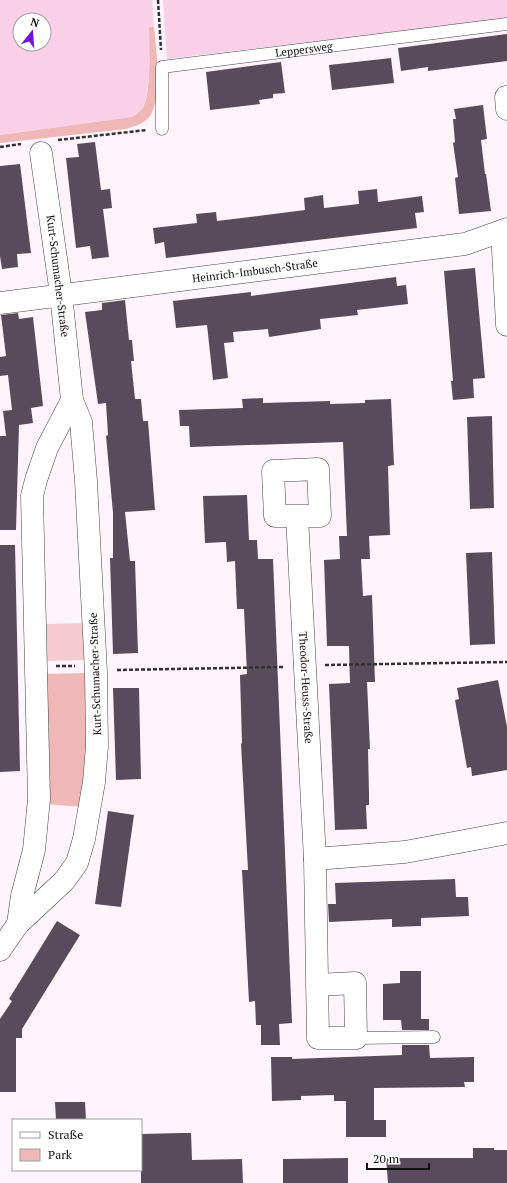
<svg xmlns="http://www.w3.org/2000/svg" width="507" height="1183" viewBox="0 0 507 1183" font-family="'PT Serif',serif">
<rect width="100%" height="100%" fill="#fff4fb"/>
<path fill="#f9d0e7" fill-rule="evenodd" d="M0,0H152L154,27L149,28V76L146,98L142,109L132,117L0,135ZM20,20H44V44H20Z
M163,0H507V18L167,59Z"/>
<path fill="#efb8b7" d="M149,27H154C156,51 163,97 150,116C145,124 134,126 126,129L0,143V135L132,117C135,115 139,112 142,109C152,96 149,45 149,27Z
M88,673L91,742L82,807L45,804L40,674Z"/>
<path fill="#f5cbd0" d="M84,623L85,660L45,661L44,624Z"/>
<path fill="#594b5b" d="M507,34V61L428,71V67L401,71L398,48Z
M391,58L394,83L332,90L329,65Z
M281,62L285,93L273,94V98L259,100L260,104L210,110L206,72Z
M483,105L487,139L481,140L485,174H486L491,211L459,214L455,178L458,177L453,143L455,142L453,119H456L454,109Z
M95,142L101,190L110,189L112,208L103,209L109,257L92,259L90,246L76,248L66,158L79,157L77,144Z
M20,164L31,253L17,254L18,267L2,269L0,256V166Z
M377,189L378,202L422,196L424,212L415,213L417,228L166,258L164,242L155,244L153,228L197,223L196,214L216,212L217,221L305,210L304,198L323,195L324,208L359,204L358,191Z
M475,268L485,378L473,379L474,398L453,400L451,381H453L444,271Z
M396,277L397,286L406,285L408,304L357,310L358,315L320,319L321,329L269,337L268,329L233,332L234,342L224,343L228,378L213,380L207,325L176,328L173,301L251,292V296Z
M125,300L129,340H132L134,361H131L135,399H141L143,421H148L155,510L125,512L130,561H135L138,653L113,654L110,558H113V513L106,436L108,435L106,403L98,404L85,312L102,310V303Z
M18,313L19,319L33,317L43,406L31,408L33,423L19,425L16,530H0V436H6L3,411L12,410L8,375L0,376V357L6,356L1,315Z
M263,398V403L330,401V404L365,403V400L391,399L394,465L388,466L390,535L369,536L370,559H361L363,596L372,595L375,682H367L370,749H368L369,795V805H366L367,829L335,830L329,684L350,683L349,646H327L324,560L340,559L339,536H347L343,442L190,447L189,426H180L179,410L243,408L242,399Z
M492,416L494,508L470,509L467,417Z
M247,495L249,540H257L258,559H273L292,1023L279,1024L280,1045H261V1025H256L255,1001L249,1002L242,870H248L241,744L242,743L240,675L247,674L244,609H237L235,561L227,562L226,542L205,543L203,496Z
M0,545H15L20,771L0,772Z
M492,552L495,644L470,645L466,553Z
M498,680L507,727V770L472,776L471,767L467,768L455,700L459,699L457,688Z
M113,688H139L141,779L116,780Z
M108,811L134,815L121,907L95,904Z
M455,879L456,897H468L469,916L421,918V926L392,927V919L329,922L328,904H336L335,883Z
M57,921L80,935L22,1029V1038H16V1092H0V1019L12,1001L9,999Z
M400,971H421V1019H429V1030H402L401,1020H383V984L400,983Z
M402,1045H429L430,1058L474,1057V1082H464L465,1087L374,1088V1120H386V1137H346V1101H334V1095L301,1096V1100L272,1101L271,1057H292V1059L402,1055Z
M55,1102H85L86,1120H56Z
M182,1133H191L192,1160L242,1159L243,1183H141V1134Z
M473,1148H494V1150H507V1183H388L386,1158H473Z
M348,1158V1183H283V1159Z"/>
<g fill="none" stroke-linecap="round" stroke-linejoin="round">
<g stroke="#434343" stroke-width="13">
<g id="lane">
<path id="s1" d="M162,129V67L507,24"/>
<path d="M356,1038L434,1037"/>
</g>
</g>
<g stroke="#434343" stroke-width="23">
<g id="street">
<path d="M506,97L507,109"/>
<path d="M502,231L507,325"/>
<path id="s2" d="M0,303L465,244L507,229"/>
<path id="s3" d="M297,516H275L273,471L318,469L320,516H297L315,859L318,1038H356L355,983L317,985"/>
<path d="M315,859L405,852L507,833"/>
<path d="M18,924L22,896L34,850L39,799L32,496L36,480L47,448L72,400"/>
<path d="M0,950L18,924L64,881L77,863L84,839L94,782L97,746L96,672L86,481L81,422L72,400L61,294L41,153"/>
</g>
</g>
<path stroke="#323232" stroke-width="2.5" stroke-dasharray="4 2" stroke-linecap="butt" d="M158,0L161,50
M58,140L147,130
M0,147L21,144
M325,665L507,662
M56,666H75
M117,670L284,667"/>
<use href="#lane" stroke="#fff" stroke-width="12"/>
<use href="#street" stroke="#fff" stroke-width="22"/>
</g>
<g text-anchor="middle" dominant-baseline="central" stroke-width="4" stroke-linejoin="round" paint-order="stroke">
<g font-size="11" fill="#101010" stroke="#fff">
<text stroke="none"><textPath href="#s1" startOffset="205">Leppersweg</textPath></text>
<text stroke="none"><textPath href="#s2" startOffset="257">Heinrich-Imbusch-Straße</textPath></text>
<text transform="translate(58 276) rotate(83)">Kurt-Schumacher-Straße</text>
<text transform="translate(95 674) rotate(-92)">Kurt-Schumacher-Straße</text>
<text stroke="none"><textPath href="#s3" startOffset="354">Theodor-Heuss-Straße</textPath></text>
</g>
</g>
<rect x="12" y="1119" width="130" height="52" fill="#ffffff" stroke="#9f9f9f"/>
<rect x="20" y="1132" width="20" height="6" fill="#ffffff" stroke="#9f9f9f"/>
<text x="48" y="1139" font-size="12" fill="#101010">Straße</text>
<rect x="20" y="1149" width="20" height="12" fill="#efb8b7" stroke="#9f9f9f"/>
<text x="48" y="1159" font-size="12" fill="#101010">Park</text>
<g transform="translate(32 32) rotate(17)"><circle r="19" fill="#ffffff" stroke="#9f9f9f"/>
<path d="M0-3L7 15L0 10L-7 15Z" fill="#7117d2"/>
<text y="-6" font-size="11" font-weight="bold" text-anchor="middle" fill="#101010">N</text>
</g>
<path d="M367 1163v6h62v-6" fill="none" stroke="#101010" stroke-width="2"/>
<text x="373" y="1163" font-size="12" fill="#101010" stroke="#ffffff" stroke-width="3" paint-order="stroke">20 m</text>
</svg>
